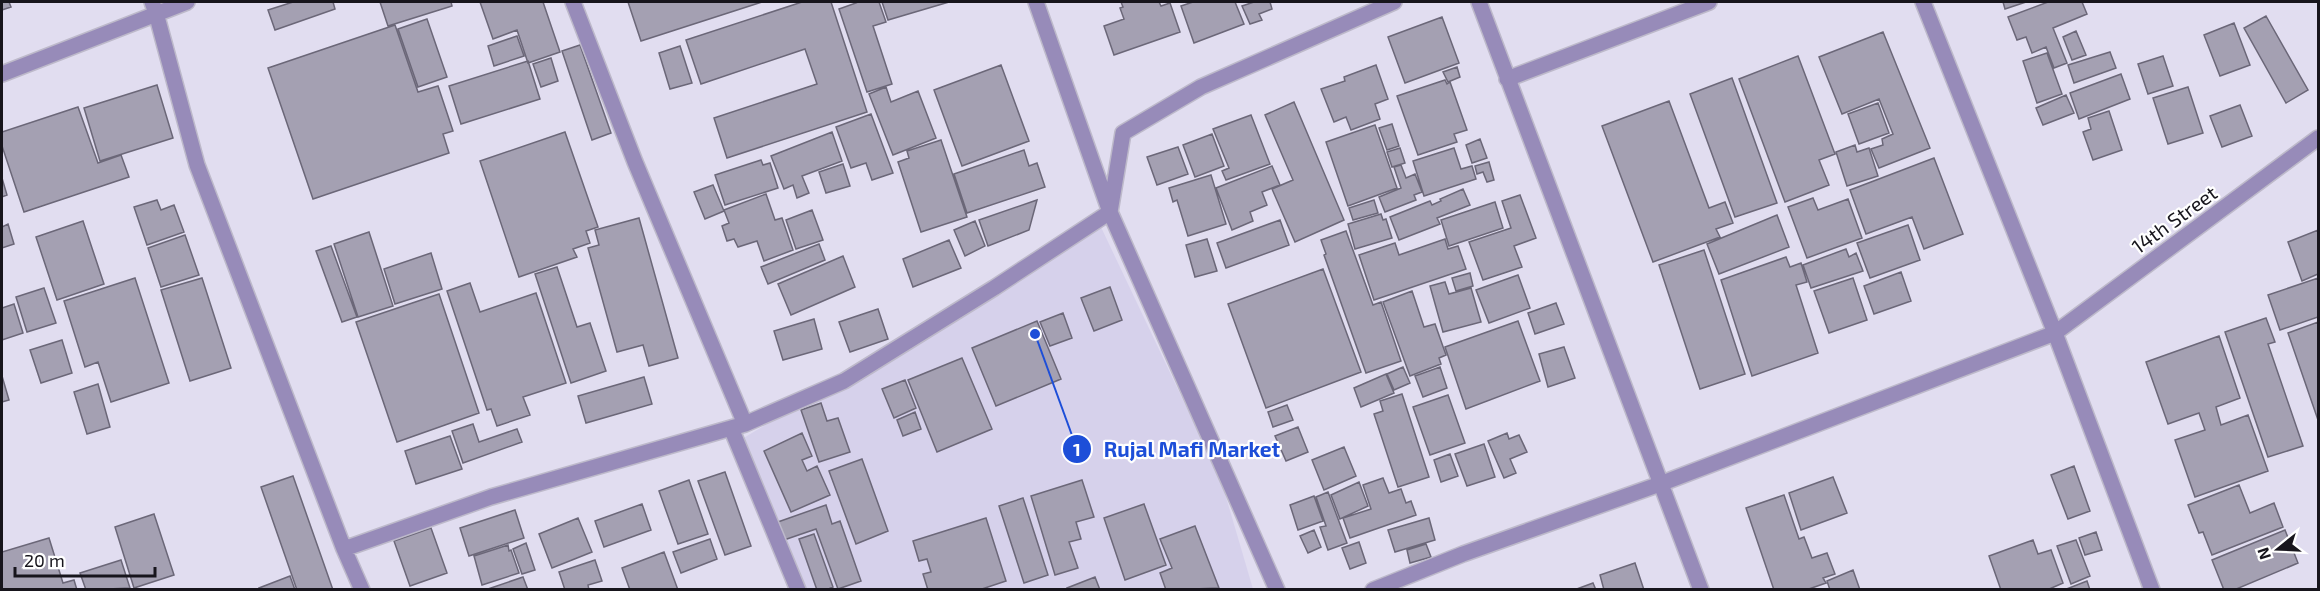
<svg xmlns="http://www.w3.org/2000/svg" width="2320" height="591" viewBox="0 0 2320 591" font-family="'Exo 2',sans-serif">
<rect width="100%" height="100%" fill="#e1ddf0"/>
<path fill="#d6d1eb" d="M1100,225L1221,480L1253,589H794L737,442Z"/>
<path fill="#a4a0b2" stroke="#6b6778" stroke-width="1.5" d="M2,2H9L11,7L2,10Z
M293,2H333L335,9L275,30L268,10Z
M380,2H451L452,6L388,26Z
M480,2H543L560,52L528,63L517,30L493,39Z
M628,2H762L641,41Z
M802,2H831L867,112L727,158L714,118L817,84L805,49L701,84L686,40Z
M855,2H879L886,22L873,26L892,84L867,92L839,9L856,3Z
M882,2H949L888,20Z
M1121,2H1159L1161,6L1170,3L1180,32L1114,55L1104,26L1124,19L1120,8L1123,7Z
M1193,2H1235L1244,24L1194,43L1181,6Z
M1254,2H1270L1272,9L1259,14L1262,20L1250,24L1242,6Z
M2003,2H2026L2005,9Z
M2048,2H2082L2087,14L2053,28L2067,63L2054,68L2046,47L2032,53L2026,37L2017,40L2008,17Z
M2266,16L2308,90L2286,103L2244,28Z
M1442,17L1459,63L1405,83L1388,37Z
M427,19L447,77L418,87L398,29Z
M2234,23L2250,65L2220,76L2204,35Z
M395,25L418,92L438,86L453,131L443,134L449,153L313,199L268,68Z
M2076,31L2086,55L2072,60L2063,37Z
M1883,32L1930,148L1879,168L1871,149L1883,145L1882,139L1893,134L1879,99L1842,114L1819,57Z
M517,36L524,56L494,66L488,46Z
M580,45L611,133L592,140L562,51Z
M680,46L692,83L670,89L659,53Z
M2110,52L2116,68L2074,83L2068,65Z
M2047,53L2062,94L2037,103L2023,61Z
M1798,56L1835,154L1819,160L1829,185L1785,202L1739,79Z
M2163,56L2173,86L2148,94L2138,64Z
M551,58L558,81L541,87L533,64Z
M528,61L540,99L461,124L449,86Z
M1001,65L1029,141L962,166L934,90Z
M1376,65L1388,99L1375,104L1380,119L1351,130L1346,117L1334,122L1321,89L1345,81L1344,77Z
M1457,67L1460,77L1448,82L1443,72Z
M2121,74L2130,99L2079,119L2070,93Z
M1732,78L1777,203L1735,217L1690,94Z
M1445,80L1447,84L1450,82L1467,130L1454,134L1457,142L1418,155L1397,96Z
M157,85L173,138L100,161L84,108Z
M886,87L891,102L918,91L936,138L893,155L869,94Z
M2188,87L2203,133L2168,144L2153,98Z
M2066,95L2074,113L2043,125L2036,108Z
M1669,101L1709,208L1725,202L1733,223L1716,229L1720,237L1653,262L1602,126Z
M1294,102L1344,220L1295,242L1272,189L1293,180L1265,115Z
M1878,103L1889,133L1859,144L1848,114Z
M2240,105L2252,136L2222,147L2210,116Z
M78,107L98,163L121,155L129,177L24,212L2,146V132Z
M2109,111L2122,150L2093,160L2083,132L2091,129L2088,118Z
M871,114L893,173L872,180L866,163L851,168L836,127Z
M1251,115L1270,164L1226,180L1222,171L1229,168L1213,129Z
M1392,124L1399,146L1387,150L1379,128Z
M1375,125L1397,188L1348,206L1326,142Z
M565,132L598,227L586,231L590,243L573,249L577,257L519,277L480,161Z
M832,132L842,161L802,176L809,193L797,198L793,185L784,189L771,156Z
M1212,134L1224,166L1195,177L1183,145Z
M1480,139L1487,158L1472,163L1466,145Z
M941,140L967,217L921,232L898,162L909,158L907,151Z
M1855,145L1857,152L1869,148L1878,176L1847,186L1836,152Z
M1178,147L1188,174L1157,185L1147,157Z
M1400,148L1405,163L1392,167L1387,152Z
M1454,148L1461,169L1472,166L1476,179L1424,196L1413,161Z
M1024,150L1029,166L1037,163L1045,187L967,213L954,174Z
M1934,158L1963,234L1924,249L1912,217L1866,234L1850,190Z
M761,160L763,165L770,163L778,188L725,205L715,175Z
M1489,162L1494,180L1487,182L1483,172L1477,174L1475,166Z
M843,164L850,186L826,193L819,172Z
M1401,165L1406,178L1415,174L1422,192L1414,195L1416,200L1385,212L1379,197L1401,188L1394,167Z
M1272,166L1280,185L1262,192L1267,205L1250,212L1253,221L1232,230L1216,188Z
M1211,175L1226,224L1188,236L1177,200L1173,202L1169,188Z
M2,178L7,195L2,197Z
M713,185L724,211L705,219L694,192Z
M1463,189L1470,205L1437,218L1440,224L1399,240L1390,217L1430,201L1432,205L1441,201L1440,199Z
M766,194L775,220L782,218L793,250L764,261L757,241L738,247L734,239L727,241L722,226L729,223L724,210Z
M1520,195L1536,238L1514,246L1522,267L1483,280L1469,242L1511,228L1502,201Z
M1813,198L1818,210L1848,199L1862,238L1807,258L1788,207Z
M157,200L161,210L174,205L184,232L147,245L134,207Z
M1037,200L1029,230L988,246L979,220Z
M1374,200L1378,213L1353,220L1349,208Z
M1495,202L1503,228L1449,246L1441,220Z
M812,210L823,240L796,249L786,220Z
M1381,214L1383,220L1386,219L1392,238L1355,249L1348,224Z
M1777,215L1789,247L1719,274L1707,244Z
M639,218L678,358L649,366L643,345L617,352L588,248L599,245L595,230Z
M1280,220L1289,245L1226,268L1217,243Z
M83,221L104,284L57,300L36,237Z
M975,221L985,246L965,256L954,230Z
M8,224L14,244L2,248V227Z
M1908,225L1920,260L1870,278L1857,243Z
M2318,230V274L2302,281L2288,242Z
M1346,231L1373,305L1381,302L1401,361L1366,373L1324,255L1326,254L1321,240Z
M369,232L393,306L358,317L334,244Z
M185,235L199,275L161,287L148,248Z
M1207,239L1217,271L1195,277L1186,245Z
M1445,239L1448,249L1458,246L1466,269L1374,300L1359,255L1395,243L1399,255Z
M949,240L961,268L913,287L903,259Z
M819,244L825,260L768,284L761,267Z
M331,246L357,317L342,322L316,251Z
M1846,249L1849,257L1856,253L1863,271L1811,288L1803,265Z
M1704,250L1745,374L1700,389L1659,265Z
M431,253L442,289L395,304L384,269Z
M843,256L855,287L791,315L778,284Z
M1786,257L1790,267L1801,263L1807,282L1796,285L1818,353L1752,376L1721,280Z
M557,267L577,327L590,323L606,371L571,383L535,274Z
M1323,269L1361,372L1266,408L1228,304Z
M1901,272L1911,301L1874,314L1864,286Z
M1470,273L1473,286L1456,291L1452,278Z
M1518,275L1530,308L1489,323L1476,290Z
M135,278L169,383L111,402L98,362L85,367L64,301Z
M202,278L231,368L190,381L161,290Z
M1853,278L1867,320L1829,333L1814,291Z
M2318,278V317L2280,330L2268,295Z
M1445,282L1449,294L1471,288L1481,322L1443,332L1430,286Z
M470,283L480,312L536,293L566,383L523,397L530,415L497,426L491,409L487,410L447,291Z
M1110,287L1122,320L1094,331L1081,298Z
M44,288L56,323L27,332L16,297Z
M1412,291L1424,327L1435,324L1446,355L1439,358L1441,364L1410,376L1383,302Z
M439,294L479,413L397,442L356,322Z
M1556,303L1564,324L1535,334L1528,313Z
M14,304L23,333L2,340V308Z
M878,309L888,339L850,352L839,322Z
M1063,313L1072,338L1050,346L1040,322Z
M2266,318L2275,342L2268,344L2303,446L2268,457L2225,332Z
M814,319L822,349L783,360L774,331Z
M1037,321L1061,379L996,406L972,348Z
M1518,321L1540,381L1466,409L1445,347Z
M2318,322V420L2288,333Z
M2219,336L2240,398L2216,407L2221,425L2248,415L2268,471L2195,497L2175,440L2205,430L2199,413L2168,424L2146,362Z
M62,340L72,373L41,383L30,350Z
M1564,347L1575,378L1548,387L1539,354Z
M962,358L992,429L937,452L908,380Z
M1403,367L1410,383L1394,390L1387,374Z
M1440,367L1447,388L1423,397L1415,376Z
M1386,374L1394,393L1361,407L1354,388Z
M2,376L9,400L2,402Z
M644,377L652,404L586,423L578,396Z
M905,380L916,408L894,418L882,389Z
M98,384L110,427L87,434L74,392Z
M1402,394L1429,477L1398,487L1374,414L1383,411L1380,401Z
M1448,395L1465,443L1430,455L1413,407Z
M821,403L827,421L838,418L850,452L819,462L801,410Z
M1287,405L1293,420L1273,427L1268,412Z
M915,412L921,429L903,436L897,420Z
M473,424L479,442L517,429L522,442L463,463L452,431Z
M1298,427L1308,452L1286,461L1275,436Z
M802,433L812,456L802,460L807,471L817,466L830,495L791,512L764,451Z
M1507,433L1509,439L1519,435L1527,452L1510,459L1516,473L1504,478L1488,441Z
M450,436L462,469L416,484L405,451Z
M1484,444L1495,477L1467,486L1455,454Z
M1344,447L1356,476L1324,490L1312,460Z
M1450,454L1458,476L1441,482L1434,460Z
M862,459L888,531L856,544L829,471Z
M2074,466L2090,511L2068,519L2051,475Z
M725,472L751,546L725,555L698,481Z
M293,476L333,590H297L261,487Z
M1833,477L1847,513L1801,530L1789,493Z
M1383,478L1389,493L1401,489L1406,503L1411,501L1416,515L1350,538L1343,518L1371,509L1363,485Z
M689,480L708,534L678,544L659,491Z
M1082,480L1094,517L1076,522L1081,539L1069,542L1078,568L1055,575L1031,496Z
M1359,482L1368,506L1340,519L1331,495Z
M2239,485L2250,513L2274,503L2283,527L2212,555L2203,532L2199,533L2188,505Z
M1328,492L1347,543L1328,550L1320,527L1326,526L1316,497Z
M1784,495L1799,539L1804,537L1812,558L1827,553L1835,574L1823,578L1826,583L1806,590H1774L1746,508Z
M1314,496L1323,521L1298,530L1290,505Z
M1023,498L1048,575L1024,583L999,506Z
M642,504L651,530L604,547L595,521Z
M1144,504L1166,565L1125,580L1104,518Z
M826,505L832,524L840,521L861,581L838,589L816,529L781,541L775,523Z
M515,510L524,538L469,556L460,528Z
M154,514L174,575L134,588L115,527Z
M578,518L592,552L552,568L539,534Z
M986,518L1006,581L979,590H928L923,574L931,572L927,559L919,561L913,541Z
M1429,518L1435,540L1395,552L1388,530Z
M1195,526L1219,588L1166,590L1160,573L1172,568L1160,539Z
M431,528L447,573L410,586L394,541Z
M1314,530L1321,547L1308,553L1300,536Z
M2285,530L2298,563L2234,590H2224L2212,560Z
M2096,532L2102,550L2085,555L2079,538Z
M814,534L833,587L826,590H817L799,539Z
M49,538L63,583L74,580L77,590H2V552Z
M710,539L717,559L681,573L673,552Z
M2033,540L2038,554L2051,550L2063,583L2047,590H2001L1989,556Z
M2076,540L2090,576L2071,584L2057,546Z
M1359,542L1366,563L1350,569L1342,548Z
M526,543L535,570L522,574L513,549Z
M1426,544L1431,557L1410,563L1407,550Z
M508,545L509,551L511,550L519,573L482,585L474,556Z
M664,552L678,590H630L622,568Z
M121,560L130,588L86,590L80,573Z
M595,560L602,581L588,585L589,590H565L559,572Z
M1635,563L1644,590H1604L1600,575Z
M1853,570L1860,590H1830L1827,581Z
M290,576L295,590H260L259,588Z
M523,577L528,590H485Z
M1095,577L1100,590H1068L1067,588Z
M2087,581L2090,590H2064Z
M1593,583L1596,590H1574Z"/>
<g fill="none" stroke-linecap="round" stroke-linejoin="round">
<g stroke="#bdb9ca" stroke-width="18">
<path id="minor" d="M152,2L156,13L197,165L344,549L362,590
M573,2L635,162L745,424
M1036,2L1110,212L1277,590
M1479,2L1701,590
M1923,2L2055,333L2152,590
M2,74L187,2
M1507,79L1709,2
M731,428L798,590
M344,549L491,497L745,424L844,381L994,288L1110,212L1123,133L1201,87L1394,2
M1373,590L1463,554L1660,484L2055,333L2318,138"/>
</g>
<use href="#minor" stroke="#978bb9" stroke-width="15"/>
</g>
<g text-anchor="middle" dominant-baseline="central" stroke-width="4.5" stroke-linejoin="round" paint-order="stroke">
<g font-size="20" fill="#17151c" stroke="#fff">
<text transform="translate(2174 219) rotate(-36)">14th Street</text>
</g>
</g>
<path fill="none" stroke="#1d4ed8" stroke-width="2" d="M1035 334L1077 449"/>
<g fill="#1d4ed8" stroke="#fff" stroke-width="2">
<circle cx="1035" cy="334" r="6"/>
<circle cx="1077" cy="449" r="15"/>
</g>
<g font-size="18" text-anchor="middle" font-weight="bold" fill="#fff">
<text x="1077" y="456">1</text>
</g>
<g font-size="21" text-anchor="middle" font-weight="bold" fill="#1d4ed8" stroke="#fff" stroke-width="4.5" stroke-linejoin="round" paint-order="stroke">
<text x="1192" y="457">Rujal Mafi Market</text>
</g>
<rect width="2320" height="591" fill="none" stroke="#17151c" stroke-width="6"/>
<g transform="translate(2278 549) rotate(252)" stroke="#ffffff" stroke-width="4.5" paint-order="stroke">
<path d="M0-4.5L10 22L0 15L-10 22Z" fill="#17151c"/>
<text y="-9" font-size="16" font-weight="bold" text-anchor="middle" fill="#17151c">N</text>
</g>
<path d="M15 567v9h140v-9" fill="none" stroke="#17151c" stroke-width="3"/>
<text x="24" y="567" font-size="18" fill="#17151c" stroke="#ffffff" stroke-width="4.5" paint-order="stroke">20 m</text>
</svg>
